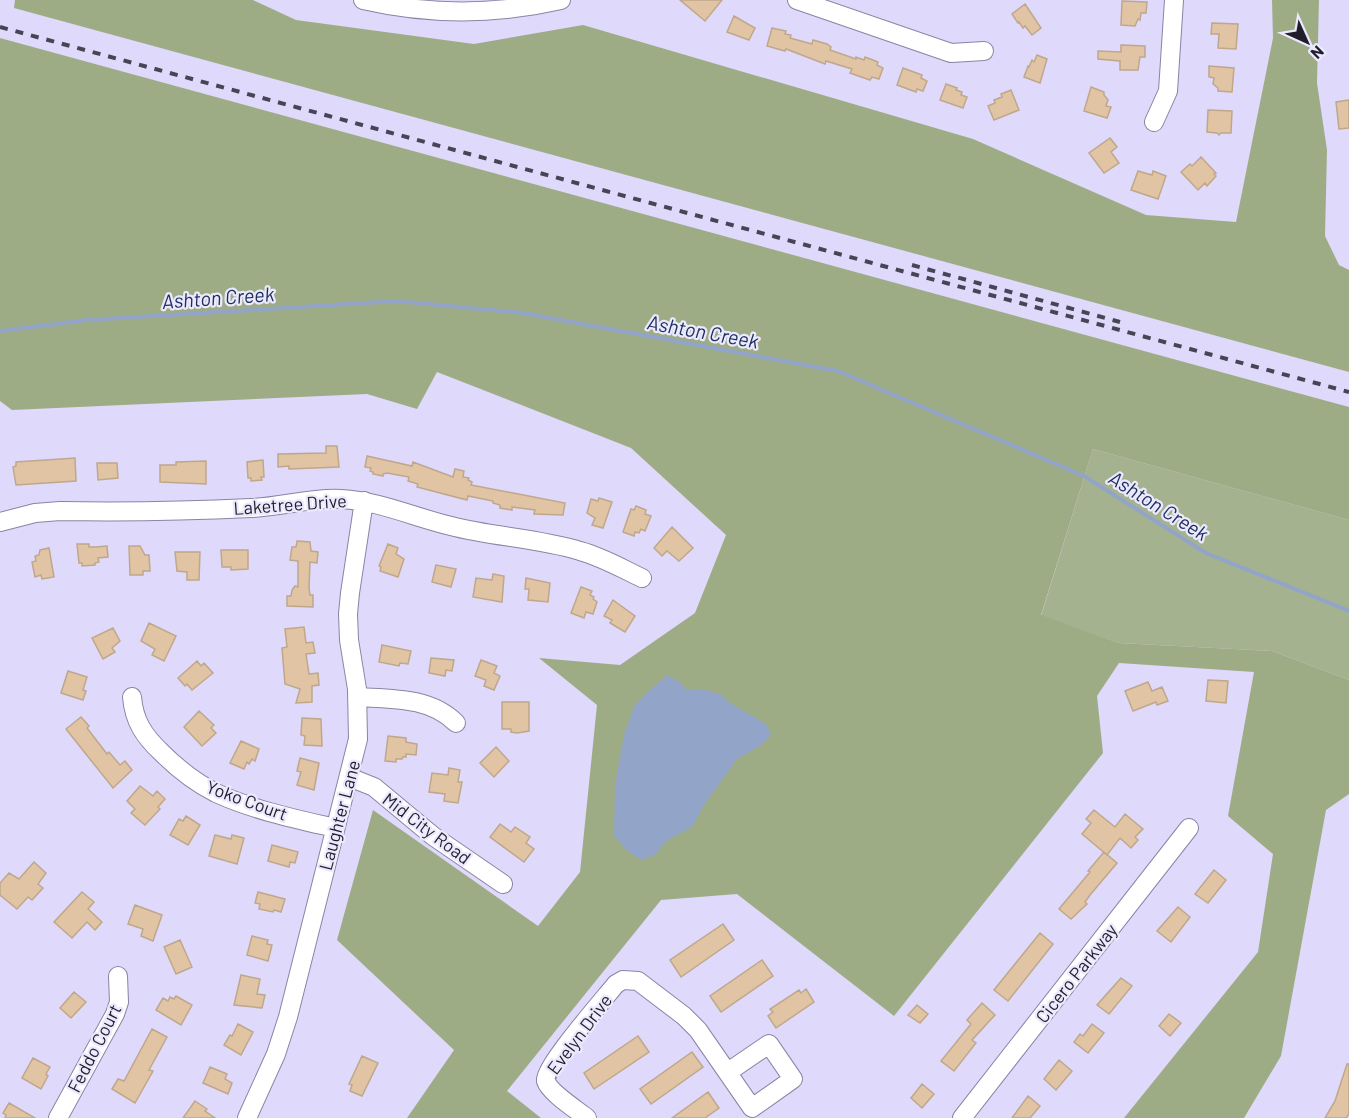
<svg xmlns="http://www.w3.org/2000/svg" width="1349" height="1118" viewBox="0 0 1349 1118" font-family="Barlow,sans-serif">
<rect width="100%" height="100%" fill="#dfd9fc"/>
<path fill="#a5b28f" d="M1093,449L1349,520V680L1272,651L1119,643L1041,616Z"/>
<path fill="#9eac86" d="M15,0H253L296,20L474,44L583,25L973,139L1146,215L1236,222L1273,38L1272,0H1319L1317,83L1327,150L1325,236L1339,265L1349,270V372L14,8Z
M0,38L1349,407V520L1093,449L1041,615L1119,643L1272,651L1349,680V794L1326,810L1281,1056L1244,1118H1124L1258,952L1273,854L1228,816L1254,672L1119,663L1097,696L1103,753L894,1016L737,894L661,900L507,1091L541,1118H407L454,1050L337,940L373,810L538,926L580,872L597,705L539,658L620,665L695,613L726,535L631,448L437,372L417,409L367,394L12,410L0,401Z"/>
<path fill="#92a5c8" d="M667,675L680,682L687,690L702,689L720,694L730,703L766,724L771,734L763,744L737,759L704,805L692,827L666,841L655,855L641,860L625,849L614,835L615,785L624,735L635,704Z"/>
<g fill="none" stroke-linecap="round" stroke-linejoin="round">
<path stroke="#92a5c8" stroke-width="4" d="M0,331L87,320L397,301L523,313L838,371L1084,476L1206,553L1349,611"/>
</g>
<path fill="#e1c4a3" stroke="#bfa78b" stroke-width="1.5" d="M680,0H722L705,21Z
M1122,1L1147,2L1146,13H1141L1140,20L1138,19L1135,26L1121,25Z
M1025,4L1041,28L1032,35L1025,26L1023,28L1019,22L1018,23L1012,14Z
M734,16L755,28L749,40L727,32Z
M1212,23L1238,24L1236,49L1218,48L1219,34H1211Z
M772,28L786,31L785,34L791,35L790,38L812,44L813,40L827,44L831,47L830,50L856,59V57L864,60L865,57L878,62L877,65L883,68L879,79L872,77L870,80L850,73L852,69L826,61L825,64L786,49L785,51L767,46Z
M1121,45L1145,46V57H1140L1138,70H1120V61L1098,59V51L1121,52Z
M1037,55L1047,59L1040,83L1024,77L1028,66L1029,67L1032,60L1034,62Z
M1209,66L1234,68L1232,92L1218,91V88L1213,84L1214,78L1209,77Z
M903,68L922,75L921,78L927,81L923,91L917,89L916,92L897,85Z
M946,84L957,88L956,90L962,92L961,95L967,97L963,108L940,100Z
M1091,87L1104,92V95L1108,100L1106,106L1111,107L1107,118L1084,111Z
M1011,90L1019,110L994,120L988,106L995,103L994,100L1002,97L1001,94Z
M1349,100V128L1339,129L1336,102Z
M1208,110L1232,111L1231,133H1221L1219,135L1217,133L1207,132Z
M1110,138L1117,147L1111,152L1119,163L1104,173L1089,153Z
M1201,157L1216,173L1214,174L1216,176L1207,186L1205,183L1198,190L1181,172L1190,164L1192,166Z
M1138,171L1152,175L1153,171L1166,176L1158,199L1131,190Z
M326,446H337L339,467L289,469V466L278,467V454L326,453Z
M367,456L412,466L413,462L453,477L455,469L464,471L463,477L469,478L468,480L472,482L471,485L565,503L563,515L534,514L535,510L512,507V510L500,508V505L493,503V501L468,496L467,500L417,487L418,484L408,481L409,477L387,473L383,474V476L373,474V472L370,471L371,468L365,467Z
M75,458L76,481L16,485L13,467L16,466V462Z
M263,460L264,477H261L262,480L251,481V478H248L247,462Z
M206,461V484L160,482V465H176V462Z
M97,463H117L118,478L98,480Z
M599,498L612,502L603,528L592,525L595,518L587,513L591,499L598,501Z
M636,506L646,510L645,514L651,516L645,531L641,529L639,533L635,532L634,536L623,532L631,509L634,510Z
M672,527L693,548L679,561L667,551L662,556L654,548Z
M297,541L310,542L311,551L318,552L317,563L310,562L309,588L310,595H313V607L287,606V596H291L292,590L295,586L298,587V561L290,560L292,547H296Z
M77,544H89V547H96L107,546L108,557L98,558L99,562L95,563V565L82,566V563H79Z
M388,544L398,548L396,554L404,559L398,577L380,571L381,567L379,566Z
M129,546H140L145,555H149L150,571H143V575H130Z
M49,548L54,577L42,579L41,575L35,577L32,562L36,561L35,556L39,555L40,550Z
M221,550H248V569L231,570V567H222Z
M175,552H200L199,580H187V572L177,571Z
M436,565L456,569L451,587L432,582Z
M493,574L504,576L502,602L473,597L476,578L492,580Z
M526,578L550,583L548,602L528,600L529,589H525Z
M581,587L592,591L590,595L594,597L593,599L597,602L593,614L586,612L584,618L571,613Z
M613,600L635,616L625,632L610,623L612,620L604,616Z
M149,623L176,636L164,661L152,655L155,649L141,641Z
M304,627L306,643L313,642L315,653L306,654L309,674L318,673L319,685L312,686V702L296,703L300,689L285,684L282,648L287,647L285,629Z
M113,628L120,641L112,648L115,652L103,659L92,638Z
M382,645L411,651L408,664L400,663L399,666L379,662Z
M431,658L454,660L452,671L446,670L445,676L429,673Z
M481,660L497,666L494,673L500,676L494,690L484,686L486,680L475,676Z
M197,661L201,666L204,663L213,673L192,690L187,684L185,686L178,678Z
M68,671L87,677L83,690L86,691L83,700L61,693Z
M1208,680L1228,681L1226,703L1206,701Z
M1148,682L1152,691L1162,687L1168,701L1157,705L1156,702L1133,711L1125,691Z
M502,702H529V731L517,733L511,732V729H502Z
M199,711L214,725L211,728L216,733L202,746L184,727Z
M81,717L89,726L87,728L107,754L109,752L120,765L125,761L132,770L113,788L66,729Z
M302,718L321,719L322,746L304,745L305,736L301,735Z
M388,736L406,738V742L417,744L416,755L406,754V757H403L402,759H396V762L385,761Z
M241,741L259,749L255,761L252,759L249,764L247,762L244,769L230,763Z
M496,747L509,761L494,777L480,763Z
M300,758L319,763L314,790L297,785L301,772L297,771Z
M449,768L460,770L458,782H462L458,803L444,801L445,794L429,792L432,773L448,775Z
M140,786L153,796L157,791L165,799L158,807L160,809L145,825L131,813L135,809L127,801Z
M1094,810L1115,827L1125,814L1143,829L1135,837L1138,840L1131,848L1120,838L1107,855L1082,834L1091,823L1086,819Z
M186,816L200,825L188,845L170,835L179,819L183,821Z
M500,824L511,832L515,827L530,837L526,843L534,849L524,862L490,837Z
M215,835L231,839L232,835L244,838L237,864L209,856Z
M272,845L298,852L295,863L290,862L289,867L268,861Z
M1104,852L1117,863L1090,895L1085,902L1087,904L1071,919L1059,909L1090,872L1088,871Z
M34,862L46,873L38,884L43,888L32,900L28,897L17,909L0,895V883L9,873L19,879Z
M1214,870L1226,880L1208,903L1195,894Z
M82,892L94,902L88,909L102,922L95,930L87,922L72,938L54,922Z
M258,892L285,899L281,912L274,910L273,912L259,909L260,904L255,903Z
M135,905L162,915L153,941L141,936L143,929L128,924Z
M1178,907L1190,917L1171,942L1157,931Z
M723,924L734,940L681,977L670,960Z
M1040,933L1053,944L1008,1001L994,990Z
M252,936L268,940L267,944L272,945L268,961L247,955Z
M180,940L192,967L176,974L164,947Z
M762,960L773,976L721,1012L710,996Z
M241,975L260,979L257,994L265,995L262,1008L234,1005Z
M1121,978L1132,986L1109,1014L1097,1005Z
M806,989L814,1002L776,1028L768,1016L773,1012L770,1009L799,990L801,993Z
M74,992L86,1002L71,1018L60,1008Z
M176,996L192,1005L181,1025L156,1010L163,998L168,1001L170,997L174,999Z
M982,1003L995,1015L972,1040L976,1043L954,1071L941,1061L971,1024L967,1020Z
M917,1005L928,1014L920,1023L908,1015Z
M1169,1014L1181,1023L1170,1036L1159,1026Z
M238,1024L253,1032L241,1055L224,1045L230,1035L232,1036Z
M1092,1024L1104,1033L1088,1053L1074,1042L1080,1034L1083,1036Z
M152,1029L167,1037L149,1070L153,1071L135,1103L112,1089L118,1079L124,1081Z
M638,1036L649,1052L594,1089L584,1073Z
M692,1052L703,1067L651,1104L640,1089Z
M362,1056L378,1063L362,1096L350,1091L352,1085L349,1084Z
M33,1058L50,1067L46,1074L48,1076L41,1089L22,1078Z
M1059,1060L1072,1071L1056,1090L1044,1079Z
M1347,1064H1349V1114L1346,1118H1325L1335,1101Z
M210,1067L227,1074L225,1079L232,1083L228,1094L203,1083Z
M922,1084L934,1094L922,1108L911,1098Z
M708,1092L719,1108L705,1118H672Z
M1028,1096L1040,1106L1030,1118H1012Z
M195,1101L207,1109L205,1111L215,1118H183Z
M9,1103L35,1118H5L6,1115L3,1113Z"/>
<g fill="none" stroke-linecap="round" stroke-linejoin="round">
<g stroke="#8a84a4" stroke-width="20">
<path id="minor" d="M363,0C428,15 496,15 561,0
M797,0L951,53L984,51
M1154,122L1168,91L1174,0
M0,522L35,513L60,511C124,512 188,511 251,508C281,507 312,497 341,499C380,501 413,517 451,526C493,537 538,538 580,551C602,557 621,568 642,578
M132,697C134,721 144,736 161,752C177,768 196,783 216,793C253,810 296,819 335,828
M358,697C392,699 430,697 456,723
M349,777L374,787L433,836L503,884
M58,1118L115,1014L119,1002L118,976
M247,1118L276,1054L288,1017L358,739L357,689L349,640L348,614L350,593L364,501
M587,1118C577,1110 549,1092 546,1081C543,1068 605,998 616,984L623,980L638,981L684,1016L698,1030L752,1108L793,1079L769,1044L728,1072
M962,1118L1189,828"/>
</g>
<use href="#minor" stroke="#fff" stroke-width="18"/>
<path stroke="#484455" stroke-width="4" stroke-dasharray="8 8" stroke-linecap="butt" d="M0,27L1349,392
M912,265L1120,322"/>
</g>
<g text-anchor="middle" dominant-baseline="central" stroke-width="4.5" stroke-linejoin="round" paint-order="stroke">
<g font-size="18" fill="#211e2b" stroke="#ece9fe">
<text transform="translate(290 504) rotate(-4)">Laketree Drive</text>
<text transform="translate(247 800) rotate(20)">Yoko Court</text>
<text transform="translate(339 815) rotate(-75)">Laughter Lane</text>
<text transform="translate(427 828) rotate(37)">Mid City Road</text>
<text transform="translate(1076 973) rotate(-52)">Cicero Parkway</text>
<text transform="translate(579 1034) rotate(-53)">Evelyn Drive</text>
<text transform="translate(94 1048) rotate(-63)">Feddo Court</text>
</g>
<g font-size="20" font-style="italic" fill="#192e5b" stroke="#ece9fe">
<text transform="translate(218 297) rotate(-4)">Ashton Creek</text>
<text transform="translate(703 331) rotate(10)">Ashton Creek</text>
<text transform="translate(1159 505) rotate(32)">Ashton Creek</text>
</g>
</g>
<g transform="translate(1307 42) rotate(135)" stroke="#ece9fe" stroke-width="4.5" paint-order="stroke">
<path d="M0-4.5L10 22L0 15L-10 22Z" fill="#211e2b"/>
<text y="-9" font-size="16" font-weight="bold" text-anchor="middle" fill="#211e2b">N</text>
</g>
</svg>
